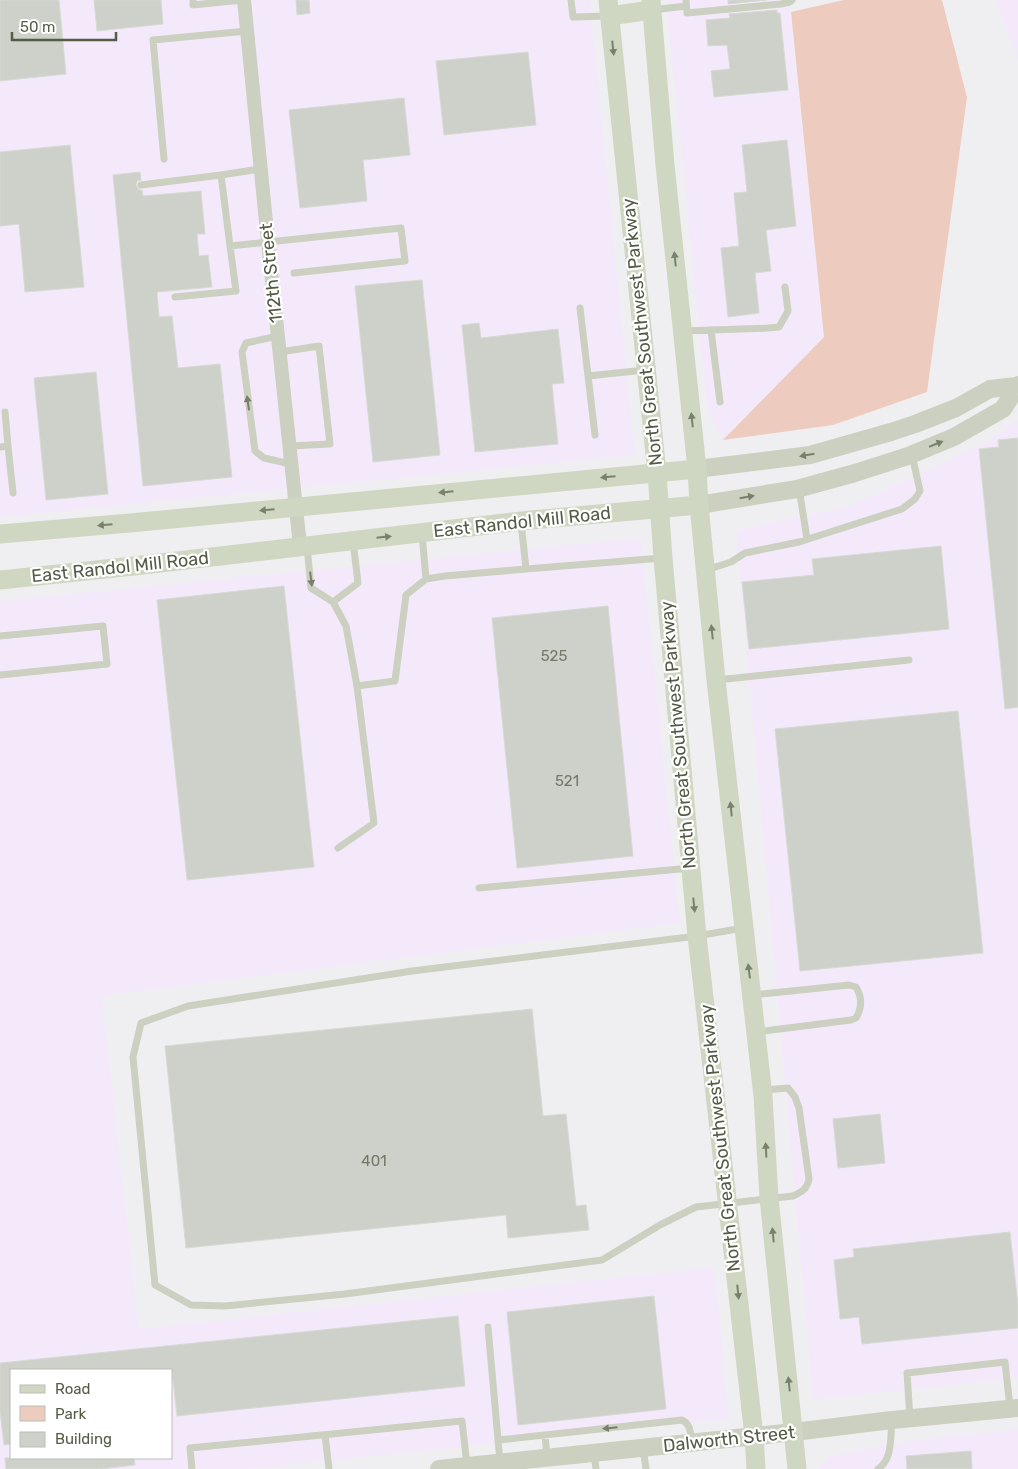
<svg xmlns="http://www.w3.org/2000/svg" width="1018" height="1469" viewBox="0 0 1018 1469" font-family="Rubik,sans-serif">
<rect width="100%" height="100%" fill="#efeff1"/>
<path fill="#f4e9fb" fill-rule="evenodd" d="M0,0H590L635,455L0,517Z
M666,0H789L824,337L723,440L707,408Z
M995,0H1018V60Z
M1018,420V1378L813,1400L736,530L847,507L986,443Z
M641,538L680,923L102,996L139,1329L715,1267L729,1419L249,1469H0V601ZM11,1370H171V1458H11Z
M1018,1429V1469H816L829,1456L913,1440Z"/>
<path fill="#eecbbf" d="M844,0H942L967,97L927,392L833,425L723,440L824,337L791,12Z"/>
<path fill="#cdd1c9" stroke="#d6dad3" d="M0,0H59L66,74L0,81Z
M94,0H161L163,24L97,31Z
M296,0H309L310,13L297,15Z
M728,0H767L728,4Z
M777,10V13H780L788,90L714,97L711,71L730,69L727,45L708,46L706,20L730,18L729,14Z
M528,52L536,125L444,135L436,61Z
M404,98L410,155L363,160L367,201L300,208L289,110Z
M787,140L796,226L766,230L771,271L755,273L759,313L728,317L721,248L739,246L734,193L747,192L742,145Z
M70,145L84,287L25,292L19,224L0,226V152Z
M140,172L141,180L137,181L136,185L139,190H142L143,196L201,191L205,234H197L199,256L208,255L212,287L157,292L159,317L172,316L178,368L220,364L232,477L143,486L113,175Z
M422,280L440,455L373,462L355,286Z
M479,323L481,338L558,329L564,383L552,384L558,444L475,452L462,325Z
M96,372L108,494L46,500L34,378Z
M1018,438V707L1005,709L979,449L999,447L998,440Z
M941,546L949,629L749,649L742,582L814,575L812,559Z
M284,586L314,867L187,880L157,600Z
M608,606L633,856L517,868L492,618Z
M958,711L983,953L800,971L775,729Z
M532,1009L543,1116L566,1114L576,1206L586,1205L589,1230L508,1238L506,1215L186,1248L165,1046Z
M880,1114L885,1163L838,1168L833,1119Z
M1010,1232L1018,1305V1328L862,1344L859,1317L840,1319L834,1260L854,1257L853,1249Z
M654,1296L666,1409L518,1425L507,1312Z
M458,1316L465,1386L177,1416L172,1370H11V1444L4,1445L0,1411V1363Z
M971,1451L972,1469H907L906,1456Z
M5,1458H134L135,1465L101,1469H6Z"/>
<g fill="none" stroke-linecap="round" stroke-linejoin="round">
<path stroke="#cbd0c0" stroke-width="7" d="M193,0V5L242,0
M571,0L573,17L608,16
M686,0L687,13L781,4L790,2L792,0
M652,10L686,6
M164,159L153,40L247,31
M141,185L221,175
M230,246L221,175L260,169
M175,297L236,291L230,246L401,228L405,261L294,273
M580,308L595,435
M711,330L720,402
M682,331L768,328L779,327L788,311L785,287
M278,336L246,343L242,352L255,451L264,458L291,464
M280,352L319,346L330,444L290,446
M588,376L645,370
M8,446L13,493
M0,447L8,446L5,412
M799,488L807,539
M521,522L526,569L662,558
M422,534L426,579
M307,546L311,588L333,602L346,626L357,686L374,823L338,848
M706,570L731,562L745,553L799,542L902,509L915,499L920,491L912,455
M333,602L358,583L353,541
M0,636L103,626L107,664L0,675
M717,680L909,660
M357,686L395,681L406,595L426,579L445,576L526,569
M479,888L690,868
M743,928L697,936L412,971L188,1006L141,1023L133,1057L155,1285L191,1305L225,1306L345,1294L602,1260L660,1225L696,1207L793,1196C802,1192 807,1189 809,1179L799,1108L795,1097L788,1088L764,1090
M752,995L849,985L856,987C862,997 862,1008 856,1018L851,1020L756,1032
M488,1327L500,1462
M910,1418L907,1373L1005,1362L1010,1408
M325,1435L329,1469
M545,1435L547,1457
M498,1440L682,1420C691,1424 690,1433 692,1442
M643,1448L646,1469
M594,1453L596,1469
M192,1469L190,1448L462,1421L467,1465
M878,1469C893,1459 890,1438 892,1421"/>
<path stroke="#cbd0c0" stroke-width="14" d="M244,0L268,242L300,546"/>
<path stroke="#cbd0c0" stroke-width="18" d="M697,469L810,455L891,432L915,424L956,408L990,389L1016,386
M699,505L797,489L855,473L908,456L954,437L1003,409L1018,385
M439,1469L794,1432L892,1420L1018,1408"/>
<path stroke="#cfd7c2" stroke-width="19" d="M608,0L657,473L663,558L697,936L754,1436L756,1469
M651,0L665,165L697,469L699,505L716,680L763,1096L769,1198L797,1469
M609,16L652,10
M0,534L130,523L697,469
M0,580L134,566L531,520L699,505"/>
</g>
<defs><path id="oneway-solid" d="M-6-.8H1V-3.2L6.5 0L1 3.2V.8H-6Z" transform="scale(1.25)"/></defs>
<g fill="#79816c">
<use href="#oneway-solid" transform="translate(613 48) rotate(84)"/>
<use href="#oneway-solid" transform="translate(675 259) rotate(-96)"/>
<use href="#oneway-solid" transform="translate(692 420) rotate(-96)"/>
<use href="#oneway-solid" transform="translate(608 477) rotate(175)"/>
<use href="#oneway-solid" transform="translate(446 492) rotate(174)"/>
<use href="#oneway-solid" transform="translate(267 510) rotate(175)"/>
<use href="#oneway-solid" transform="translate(105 525) rotate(175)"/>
<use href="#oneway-solid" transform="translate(384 537) rotate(-6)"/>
<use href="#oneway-solid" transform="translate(712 632) rotate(-96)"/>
<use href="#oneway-solid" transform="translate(731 809) rotate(-96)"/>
<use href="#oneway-solid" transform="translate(694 905) rotate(84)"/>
<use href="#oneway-solid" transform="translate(749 971) rotate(-97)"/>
<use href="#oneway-solid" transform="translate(766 1150) rotate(-93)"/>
<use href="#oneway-solid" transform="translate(773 1235) rotate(-96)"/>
<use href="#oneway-solid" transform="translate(738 1292) rotate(84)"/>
<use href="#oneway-solid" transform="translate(789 1384) rotate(-96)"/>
</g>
<g fill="#787f6b">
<use href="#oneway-solid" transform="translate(248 403) rotate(-98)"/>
<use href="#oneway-solid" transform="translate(936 444) rotate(-22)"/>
<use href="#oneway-solid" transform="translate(807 455) rotate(170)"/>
<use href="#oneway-solid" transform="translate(747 497) rotate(-10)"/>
<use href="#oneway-solid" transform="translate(311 579) rotate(83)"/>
<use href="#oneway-solid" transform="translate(610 1428) rotate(174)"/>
</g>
<g text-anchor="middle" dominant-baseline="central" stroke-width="4.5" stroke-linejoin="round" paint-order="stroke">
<g font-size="15" fill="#727968">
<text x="554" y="656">525</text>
<text x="567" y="781">521</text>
<text x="374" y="1161">401</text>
</g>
<g font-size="18" fill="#545c47" stroke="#fff">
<text transform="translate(271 273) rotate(-96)">112th Street</text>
<text transform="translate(642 332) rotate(-96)">North Great Southwest Parkway</text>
<text transform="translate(522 522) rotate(-6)">East Randol Mill Road</text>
<text transform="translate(120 567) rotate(-6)">East Randol Mill Road</text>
<text transform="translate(678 735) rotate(-95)">North Great Southwest Parkway</text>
<text transform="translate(720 1138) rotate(-96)">North Great Southwest Parkway</text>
<text transform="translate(729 1439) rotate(-6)">Dalworth Street</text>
</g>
</g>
<rect x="10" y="1369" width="162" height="90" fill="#ffffff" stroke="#bbbeb5"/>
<rect x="20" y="1385" width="25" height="8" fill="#cfd7c2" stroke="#bbbeb5"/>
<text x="55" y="1394" font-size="15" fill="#545c47">Road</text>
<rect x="20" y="1406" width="25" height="15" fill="#eecbbf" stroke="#bbbeb5"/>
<text x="55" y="1419" font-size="15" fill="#545c47">Park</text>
<rect x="20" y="1432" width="25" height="15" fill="#cdd1c9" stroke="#bbbeb5"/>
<text x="55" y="1444" font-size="15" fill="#545c47">Building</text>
<path d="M12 32v8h104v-8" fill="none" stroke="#545c47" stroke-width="2.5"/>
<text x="20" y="32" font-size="15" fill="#545c47" stroke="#ffffff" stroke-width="4" paint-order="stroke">50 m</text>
</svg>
